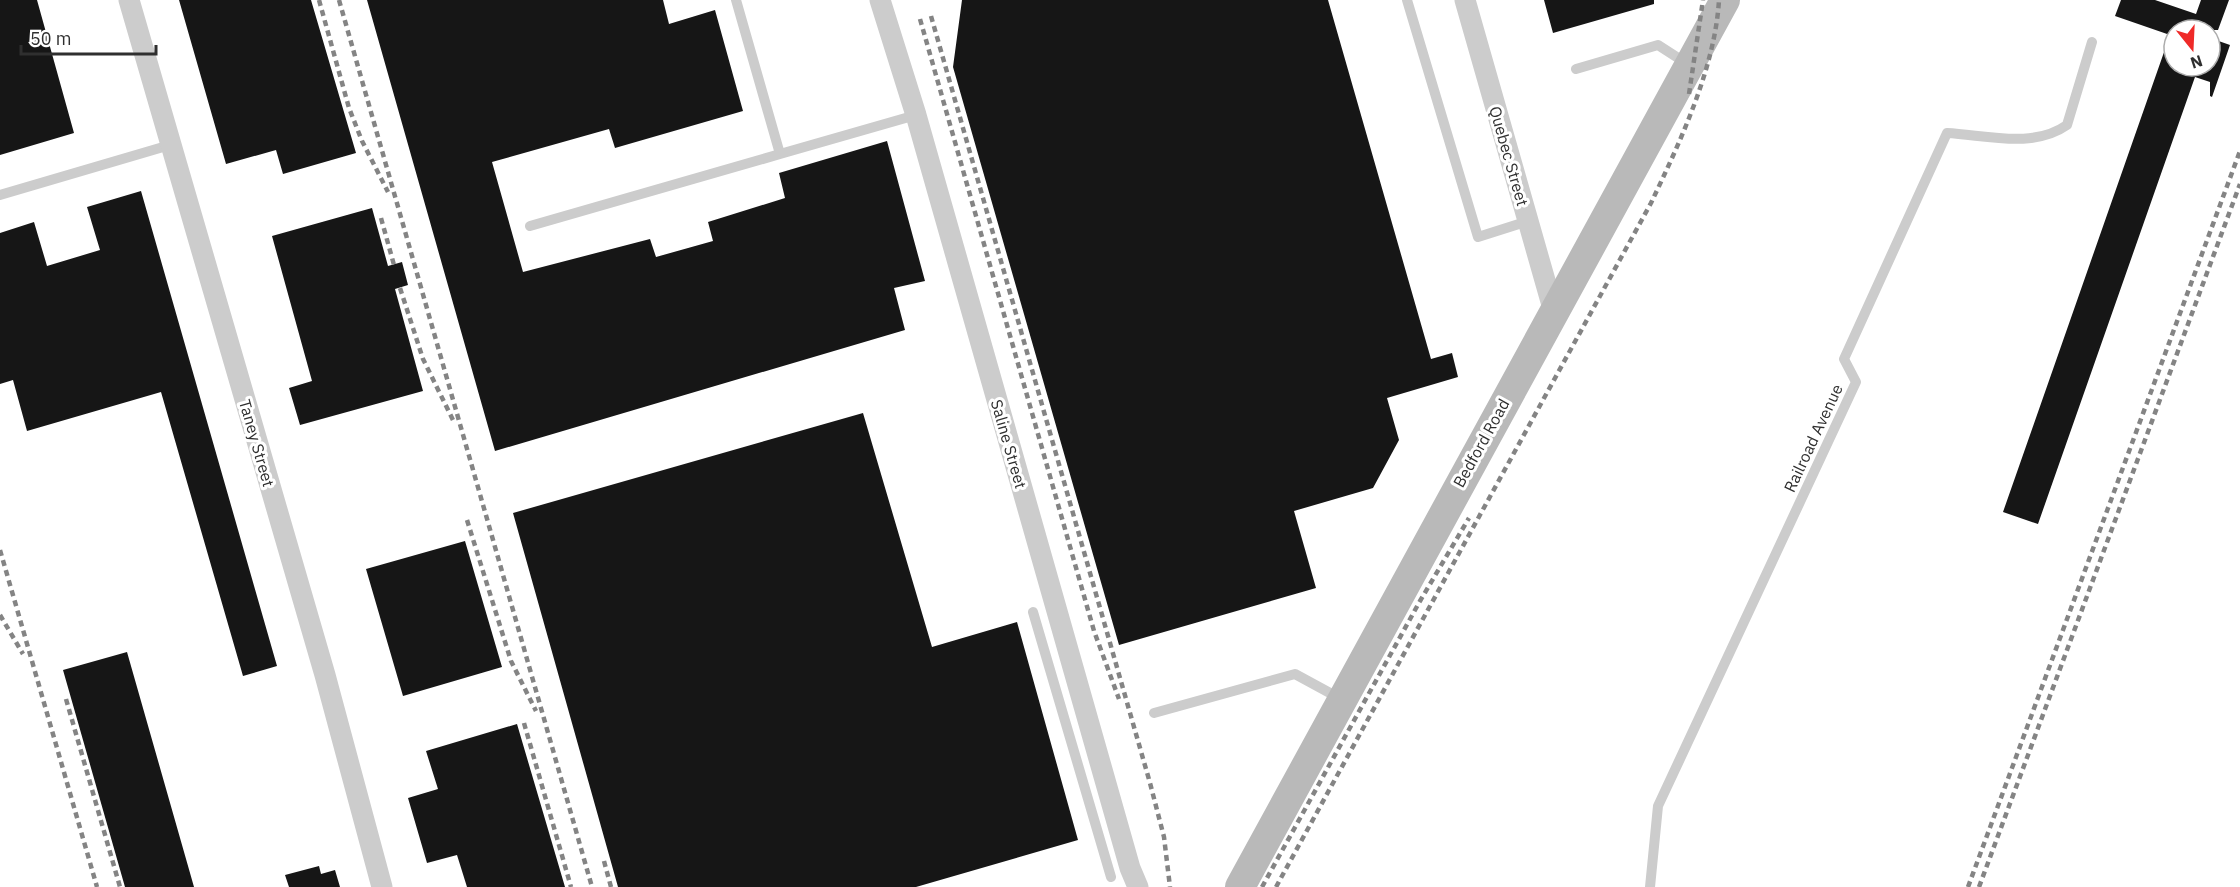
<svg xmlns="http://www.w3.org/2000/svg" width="2240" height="887" viewBox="0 0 2240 887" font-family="'IBM Plex Sans',sans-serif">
<rect width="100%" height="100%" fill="#fff"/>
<path fill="#161616" d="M0,0H37L74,133L0,155Z
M179,0H311L356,153L283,174L276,150L226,164Z
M367,0H663L669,24L715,10L743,111L615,148L609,129L492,162L523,272L650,239L656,257L713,241L708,222L785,198L779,173L887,141L925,281L894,288L905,330L495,451Z
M962,0H1328L1431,359L1452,353L1458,377L1387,398L1399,440L1373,488L1294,511L1316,588L1119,645L953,67Z
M1544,0H1654V4L1553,33Z
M2121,0H2155L2196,14L2201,0H2229L2218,30H2174V66H2210V38L2230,45L2212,97L2210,96V82L2195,77L2038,524L2003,512L2170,35L2115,16Z
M141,191L277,666L243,676L161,392L27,431L13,380L0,384V233L34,222L47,266L100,250L87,207Z
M372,208L388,266L402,262L408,285L395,289L423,391L300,425L289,388L312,381L272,236Z
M863,413L932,647L1017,622L1078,840L916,887H618L513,513Z
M465,541L502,667L403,696L366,569Z
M127,652L194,887H125L63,670Z
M517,724L565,887H467L457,855L427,863L408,798L438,789L426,751Z
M319,866L321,874L335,870L340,887H289L285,875Z"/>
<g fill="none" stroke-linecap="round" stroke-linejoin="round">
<path stroke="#ccc" stroke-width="10" d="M736,0L780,154L916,115
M1407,0L1478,237L1528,221
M1576,69L1658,45L1689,65
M0,195L170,145
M530,226L780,154
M1033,612L1111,877
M1154,713L1295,674L1341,699
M1650,887L1658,806L1856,382L1844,359L1947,133C1986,135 2033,149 2067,125L2092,42"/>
<path stroke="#ccc" stroke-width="21" d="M129,0L325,675L382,887
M880,0L916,115L1130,868L1138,887
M1465,0L1554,312"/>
<path stroke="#b9b9b9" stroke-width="30" d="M1240,887L1725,0"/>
<path stroke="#848484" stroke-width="4.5" stroke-dasharray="6 4.5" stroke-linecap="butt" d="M319,0L349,108L362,141L388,192
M339,0L592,887
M931,16L1150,783L1164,837L1170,887
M920,19L1094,631L1119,699
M1689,94L1703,0
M381,218L394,265
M400,288L423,359L453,420
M467,520L511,661L536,711
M0,550L97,887
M0,615L23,654
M66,699L120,887
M524,723L571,887
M604,861L611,887
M1262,887L1420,601L1469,518
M1276,887L1651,203C1680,142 1715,68 1719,0
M1968,887L2240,151
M1979,887L2240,184"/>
</g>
<g text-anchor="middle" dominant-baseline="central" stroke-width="6" stroke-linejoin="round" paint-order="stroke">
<g font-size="16" fill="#2f2f2f" stroke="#fff">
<text transform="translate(1509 156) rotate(74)">Quebec Street</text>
<text transform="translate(1813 438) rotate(-65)">Railroad Avenue</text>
<text transform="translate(257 443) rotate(74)">Taney Street</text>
<text transform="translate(1481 443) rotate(-61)">Bedford Road</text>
<text transform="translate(1009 444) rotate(74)">Saline Street</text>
</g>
</g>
<g transform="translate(2192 48) rotate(162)"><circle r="28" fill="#ffffff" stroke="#acacac" stroke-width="1.5"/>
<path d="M0-4.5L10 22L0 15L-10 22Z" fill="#ef2a28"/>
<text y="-9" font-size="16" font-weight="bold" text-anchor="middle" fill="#2f2f2f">N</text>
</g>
<path d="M21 45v9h135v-9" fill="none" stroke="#2f2f2f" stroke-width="3"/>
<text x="30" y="45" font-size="18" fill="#2f2f2f" stroke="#ffffff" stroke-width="4.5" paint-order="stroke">50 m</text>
</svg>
